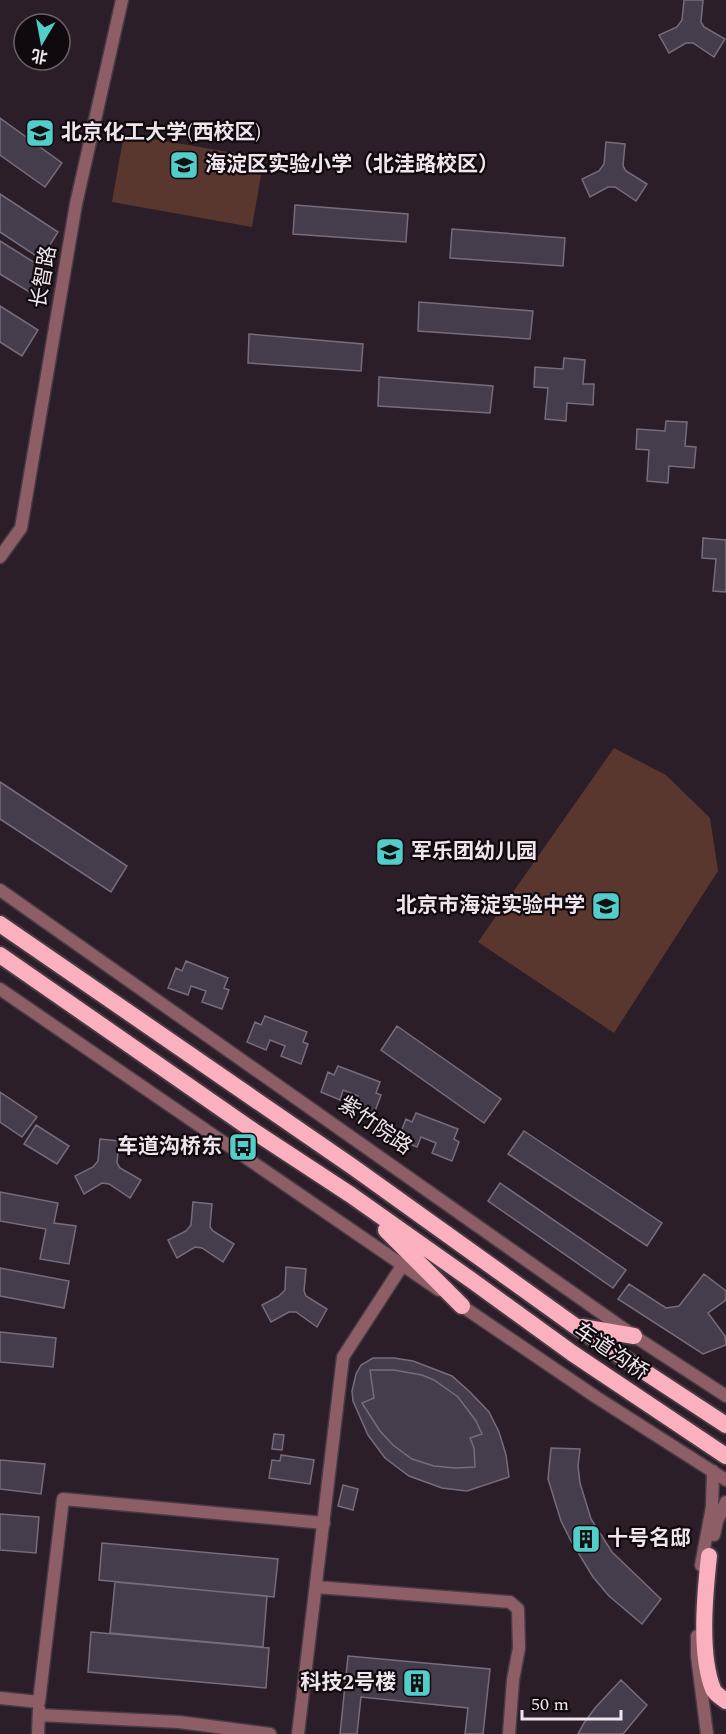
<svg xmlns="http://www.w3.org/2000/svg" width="726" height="1734" viewBox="0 0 726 1734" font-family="Spectral,'Noto Sans SC',serif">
<rect width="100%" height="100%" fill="#2c1e28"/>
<path fill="#5a372e" d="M124,134L264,158L252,227L112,202Z
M614,748L666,775L710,818L718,871L614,1033L478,942Z"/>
<path fill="#453d4c" stroke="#756c7d" stroke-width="1.5" d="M684,0H703L701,22L704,27L725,39L714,57L693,43H686L669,53L659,35L677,27L682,20Z
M0,118L62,163L45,187L0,155Z
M606,142L625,144L623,166L626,171L647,184L636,201L615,187H608L590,197L582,179L599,171L604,164Z
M0,194L58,232L41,259L0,232Z
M295,205L408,214L406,242L293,234Z
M452,229L565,238L563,266L450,258Z
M0,241L51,273L36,296L0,274Z
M419,302L533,311L530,339L418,331Z
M0,306L38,330L22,356L0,342Z
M249,334L363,344L361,371L248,363Z
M564,358L585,360L583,384H594L593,405L567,403L566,421L545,419L548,388L534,387L535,367L563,369Z
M379,377L493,386L490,413L378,406Z
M666,421L687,422L685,446L696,447L694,468L669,466L668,483L647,481L649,450L636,449L637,429L665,431Z
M703,538L726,540V592L713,591L716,559L702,558Z
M0,782L127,866L111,892L0,819Z
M186,961L228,978L224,988L229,990L222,1009L202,1002L206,991L191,986L188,995L168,988L176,968L182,971Z
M265,1016L307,1032L303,1042L308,1044L301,1064L281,1056L285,1046L270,1040L266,1050L247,1042L255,1022L261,1025Z
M397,1026L501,1099L484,1123L381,1050Z
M338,1066L380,1082L376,1093L381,1095L374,1114L354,1106L358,1096L343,1090L340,1100L321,1092L328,1072L334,1075Z
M0,1092L37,1117L22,1137L0,1122Z
M416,1113L458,1129L454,1139L459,1142L452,1161L432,1153L436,1143L421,1137L417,1147L398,1139L406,1119L412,1122Z
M36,1125L69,1146L57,1164L24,1144Z
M524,1131L662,1223L647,1246L508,1154Z
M100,1139L119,1141L117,1163L120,1168L141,1180L130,1198L109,1184L102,1183L84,1194L75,1176L93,1167L98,1161Z
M500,1183L626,1270L613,1288L488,1201Z
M0,1192L58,1203L54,1223L76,1226L69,1264L40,1259L46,1229L0,1221Z
M193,1202L212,1204L210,1227L213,1231L234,1244L223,1262L202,1248L195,1247L177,1258L168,1240L186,1231L191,1225Z
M286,1267L306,1269L304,1291L306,1296L327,1309L317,1327L296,1312H289L271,1322L262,1305L279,1296L285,1290Z
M0,1268L69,1281L64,1308L0,1296Z
M704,1274L726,1291V1300L708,1313L725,1336L726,1345L703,1354L618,1299L629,1284L666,1308L679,1306Z
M0,1332L56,1338L53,1367L0,1362Z
M373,1358H394L413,1361L452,1376L470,1392L489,1412L499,1432L506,1455L509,1477L467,1491L442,1488L409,1476L385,1458L368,1435L353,1401L352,1391L356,1374L361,1365Z
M370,1370H394L422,1375L434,1380L458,1397L476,1421L482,1434L470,1438L474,1448L475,1467L455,1468L434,1466L412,1459L393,1445L380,1431L362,1403L374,1398Z
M274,1434L284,1435L282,1450L272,1449Z
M551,1448L580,1449L578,1466L580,1483L591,1519L612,1552L661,1599L642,1624L609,1596L593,1577L571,1541L561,1521L548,1479Z
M281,1455L314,1460L310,1484L269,1478L272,1460L280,1461Z
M0,1460L45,1464L41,1494L0,1489Z
M343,1485L358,1489L353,1510L338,1506Z
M0,1514L39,1517L36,1553L0,1550Z
M102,1543L278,1559L274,1597L99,1580Z
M115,1582L267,1596L263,1647L110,1633Z
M91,1632L269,1648L266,1688L88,1672Z
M348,1656L490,1669L483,1734H465L468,1708L361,1697L357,1734H340Z
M621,1680L647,1705L623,1734H578L584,1723L595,1708Z"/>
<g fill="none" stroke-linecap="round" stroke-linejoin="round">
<g stroke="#473a43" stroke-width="15">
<path id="minor" d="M0,557L21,528L76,204L122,0
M316,1587L510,1602L518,1609L519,1648L513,1680L509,1734
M0,1698L39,1702L63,1499L324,1523
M39,1715L179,1722L270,1734
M38,1734L39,1709
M298,1734L343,1357L402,1266"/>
</g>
<g stroke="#473a43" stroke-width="15">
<path id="tertiary" d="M0,890L634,1336L726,1396
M0,989L439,1290
M456,1302L596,1397L726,1480
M714,1535L717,1521L726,1502
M701,1565L712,1507L713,1471
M697,1636V1656L707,1734"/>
</g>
<g stroke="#473a43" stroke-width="20">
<path id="trunk" d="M0,924L353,1167L575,1326L726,1425
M0,955L255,1132L351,1195L474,1282L572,1353L726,1456
M386,1230L462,1306
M582,1327L634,1336
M709,1556C705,1593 699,1654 713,1689C715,1694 722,1698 726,1701"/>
</g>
<use href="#minor" stroke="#8e5e67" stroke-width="12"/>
<use href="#tertiary" stroke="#8e5e67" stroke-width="12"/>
<use href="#trunk" stroke="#fab0be" stroke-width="16"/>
</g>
<defs>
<g id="university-square" transform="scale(1.5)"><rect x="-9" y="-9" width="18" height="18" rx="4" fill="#53cdc9" stroke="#100a0f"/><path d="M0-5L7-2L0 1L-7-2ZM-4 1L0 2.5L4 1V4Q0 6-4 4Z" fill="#111"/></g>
<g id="school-square" transform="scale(1.5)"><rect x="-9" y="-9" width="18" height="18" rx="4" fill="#53cdc9" stroke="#100a0f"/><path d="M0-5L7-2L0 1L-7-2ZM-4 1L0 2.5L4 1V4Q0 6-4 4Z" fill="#111"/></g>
<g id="bus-square" transform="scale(1.5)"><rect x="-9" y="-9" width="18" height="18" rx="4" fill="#53cdc9" stroke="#100a0f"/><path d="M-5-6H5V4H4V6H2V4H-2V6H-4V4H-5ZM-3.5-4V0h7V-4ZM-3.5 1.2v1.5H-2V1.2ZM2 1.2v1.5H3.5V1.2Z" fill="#111"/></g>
<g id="building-square" transform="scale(1.5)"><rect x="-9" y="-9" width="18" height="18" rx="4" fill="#53cdc9" stroke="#100a0f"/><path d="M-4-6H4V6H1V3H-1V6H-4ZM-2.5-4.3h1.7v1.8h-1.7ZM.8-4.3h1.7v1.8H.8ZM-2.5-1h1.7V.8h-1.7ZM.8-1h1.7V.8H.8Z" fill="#111"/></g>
</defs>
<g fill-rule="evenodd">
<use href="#university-square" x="40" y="133"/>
<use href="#school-square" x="184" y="165"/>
<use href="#school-square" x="390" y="852"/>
<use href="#school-square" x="606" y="906"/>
<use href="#bus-square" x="243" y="1147"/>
<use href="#building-square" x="586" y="1539"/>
<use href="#building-square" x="417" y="1683"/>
</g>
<g text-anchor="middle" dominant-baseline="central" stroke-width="4.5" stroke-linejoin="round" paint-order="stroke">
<g font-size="21" font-weight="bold" fill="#efe5ec" stroke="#100a0f" text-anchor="start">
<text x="61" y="133">北京化工大学(西校区)</text>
<text x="205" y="165">海淀区实验小学（北洼路校区）</text>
<text x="411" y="852">军乐团幼儿园</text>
<text x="585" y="906" text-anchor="end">北京市海淀实验中学</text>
<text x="222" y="1147" text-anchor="end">车道沟桥东</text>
<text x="607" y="1539">十号名邸</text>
<text x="396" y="1683" text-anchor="end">科技2号楼</text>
</g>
<g font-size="21" fill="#efe5ec" stroke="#100a0f">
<text transform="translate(44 277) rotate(-80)">长智路</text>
<text transform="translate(375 1126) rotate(35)">紫竹院路</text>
<text transform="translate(611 1352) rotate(34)">车道沟桥</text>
</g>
</g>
<g transform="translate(42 42) rotate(190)"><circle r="28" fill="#100a0f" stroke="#696267" stroke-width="1.5"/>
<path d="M0-4.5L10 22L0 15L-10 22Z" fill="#53cdc9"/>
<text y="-9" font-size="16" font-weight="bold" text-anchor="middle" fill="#efe5ec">北</text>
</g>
<path d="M522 1710v9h99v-9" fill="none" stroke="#efe5ec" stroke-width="3"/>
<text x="531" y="1710" font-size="18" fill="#efe5ec" stroke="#100a0f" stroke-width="4.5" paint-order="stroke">50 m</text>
</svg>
